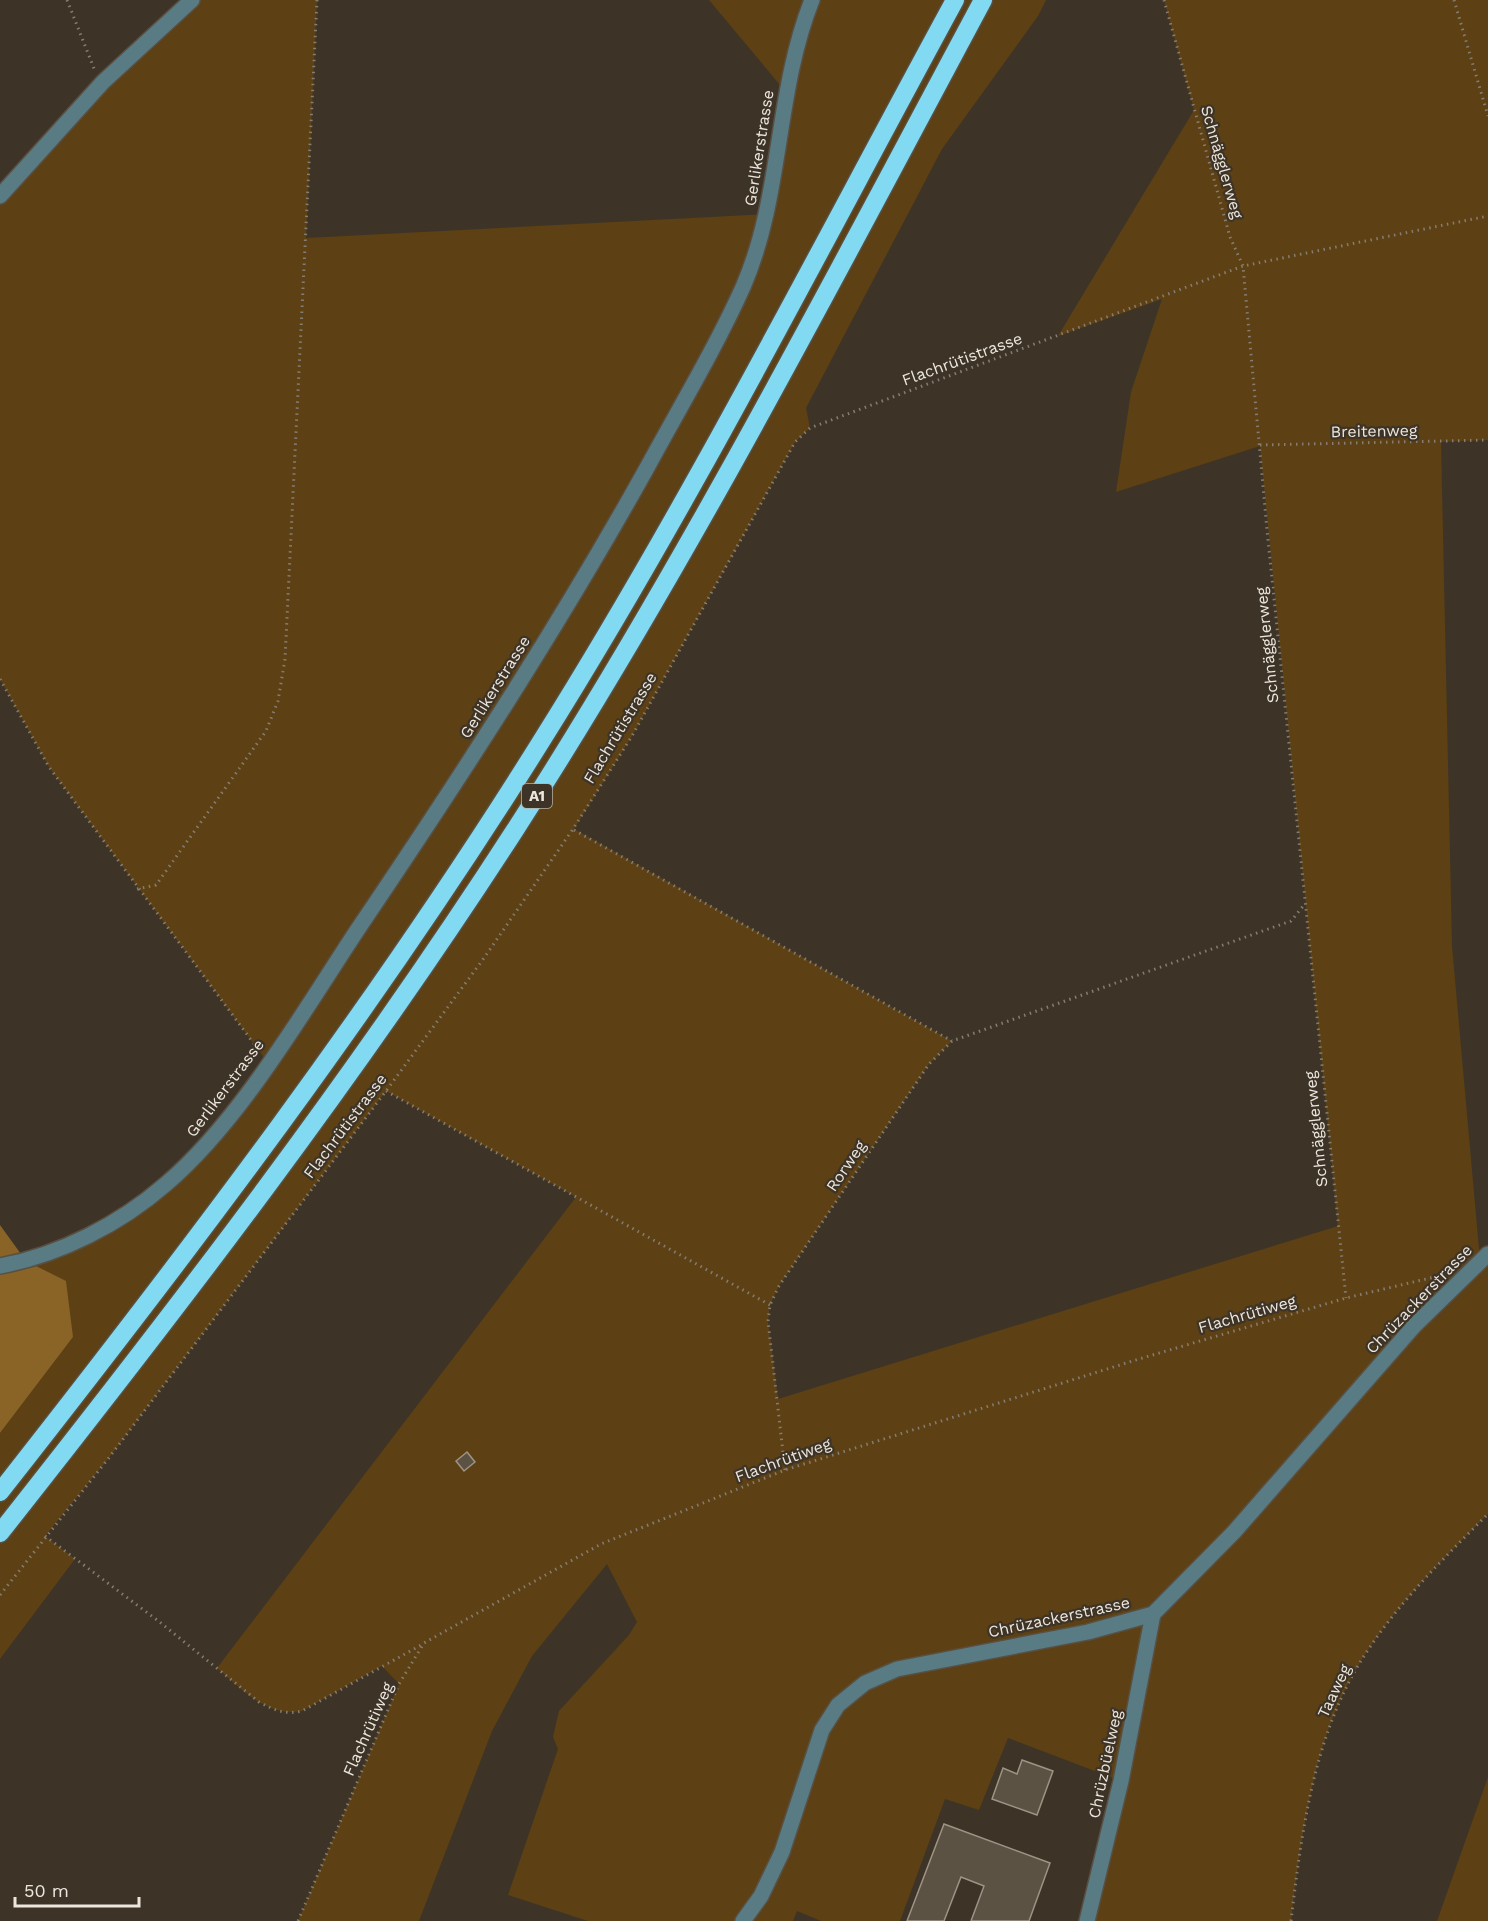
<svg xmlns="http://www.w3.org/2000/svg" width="1488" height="1921" viewBox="0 0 1488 1921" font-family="'Work Sans',sans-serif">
<rect width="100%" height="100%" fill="#3d3427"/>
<path fill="#5d4013" d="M192,0H317L306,238L767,214L785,91L709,0H1046L1038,16L942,149L806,408L810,428L795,442L632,736L574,829L952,1041L929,1064L779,1286L770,1305L768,1321L778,1399L1338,1226L1260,446L1116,492L1131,392L1162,299L1058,336L1194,110L1164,0H1488V440L1441,442L1452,946L1480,1260L1488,1254V1514C1446,1556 1403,1598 1370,1647C1315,1726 1302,1828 1291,1921H1087L1121,1781L1008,1738L979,1810L945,1799L900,1921H821L797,1911L793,1921H588L508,1895L558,1749L553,1737L559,1711L629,1635L637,1622L607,1564L532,1656L492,1731L419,1921H298L399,1684L382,1666L302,1711C267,1718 242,1689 217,1668L576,1197L386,1091L108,1459L45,1536L75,1559L0,1659V1433L73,1337L26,1261L72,1244L165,1186L268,1063L49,767L0,679V196Z
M1488,1777V1921H1437Z"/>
<path fill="#8a6327" d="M0,1225L26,1261L66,1281L73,1337L0,1433Z"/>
<path fill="#5c5244" stroke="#9e9384" stroke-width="1.5" d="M467,1452L475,1462L464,1471L456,1461Z
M1022,1760L1053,1771L1037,1815L992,1799L1003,1768L1017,1774Z
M944,1824L1050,1863L1029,1921H971L984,1886L961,1877L944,1921H907Z"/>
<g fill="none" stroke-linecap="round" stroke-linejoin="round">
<g stroke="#595044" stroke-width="18">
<path id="minor" d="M0,196L103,82L192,0
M0,1266C60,1255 120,1224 166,1184C241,1120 303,1012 358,929C460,778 559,626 648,466C680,407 715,349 743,287C783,195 775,93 812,0
M743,1921L761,1896L782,1852L822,1730L838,1705L865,1683L897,1669L1088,1632L1153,1614L1234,1532L1414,1326L1488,1254
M1087,1921L1121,1781L1153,1614"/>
</g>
<g stroke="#595044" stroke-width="21">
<path id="highway" d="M0,1492C191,1249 378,1003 542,740C692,501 820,248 955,0
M0,1533C180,1305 357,1075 515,830C687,563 833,280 983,0"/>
</g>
<path stroke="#857d72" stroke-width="3" stroke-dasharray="1.5 4.5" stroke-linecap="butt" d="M67,0L95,71
M1164,0L1230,237L1243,266L1267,530L1346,1298
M1454,0L1488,116
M1260,445L1488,440
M0,679L49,767L260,1052
M574,830L952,1041
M137,889L156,885L266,731L278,701L285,659L317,0
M386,1091L770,1305
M785,1470L768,1321L770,1305L779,1286L929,1064L952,1041L1291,921L1304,905
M45,1536L157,1620L259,1702C274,1710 285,1715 302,1711L423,1644
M0,1595L108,1459L386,1091L484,958L573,829L632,736L795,442L810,428L1243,266L1488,216
M298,1921L399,1684L424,1643L601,1544L785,1470L1139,1359L1346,1298L1443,1275
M1291,1921C1302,1828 1315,1726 1370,1647C1403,1598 1446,1556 1488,1514"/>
<use href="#minor" stroke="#597b84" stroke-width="15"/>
<use href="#highway" stroke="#81daf1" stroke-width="18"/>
</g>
<g text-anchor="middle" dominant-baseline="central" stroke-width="4.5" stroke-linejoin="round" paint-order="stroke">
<rect fill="#3d3427" stroke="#b8b1a7" stroke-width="1.5" x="522" y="784" width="30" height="24" rx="4.5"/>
<g font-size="15" font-weight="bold" fill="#ece6de">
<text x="537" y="796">A1</text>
</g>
<g font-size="16" fill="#ece6de" stroke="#3d3427">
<text transform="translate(759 148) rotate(-81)">Gerlikerstrasse</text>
<text transform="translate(1222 162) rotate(74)">Schnägglerweg</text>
<text transform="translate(962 359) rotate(-20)">Flachrütistrasse</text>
<text transform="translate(1374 431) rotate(-1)">Breitenweg</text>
<text transform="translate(1267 645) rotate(-96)">Schnägglerweg</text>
<text transform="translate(495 687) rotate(-58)">Gerlikerstrasse</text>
<text transform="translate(620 728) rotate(-59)">Flachrütistrasse</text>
<text transform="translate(225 1088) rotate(-53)">Gerlikerstrasse</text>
<text transform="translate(345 1126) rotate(-53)">Flachrütistrasse</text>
<text transform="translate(1316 1129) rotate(-96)">Schnägglerweg</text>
<text transform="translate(846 1166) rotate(-56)">Rorweg</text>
<text transform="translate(1419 1299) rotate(-46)">Chrüzackerstrasse</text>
<text transform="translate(1247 1314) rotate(-16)">Flachrütiweg</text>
<text transform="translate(783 1460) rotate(-20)">Flachrütiweg</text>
<text transform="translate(1059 1617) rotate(-12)">Chrüzackerstrasse</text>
<text transform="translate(1334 1691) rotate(-65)">Taaweg</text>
<text transform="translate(368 1729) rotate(-66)">Flachrütiweg</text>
<text transform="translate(1105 1764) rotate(-78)">Chrüzbüelweg</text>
</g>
</g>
<path d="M15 1897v9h124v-9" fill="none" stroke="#ece6de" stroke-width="3"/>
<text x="24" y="1897" font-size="18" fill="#ece6de" stroke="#3d3427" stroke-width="4.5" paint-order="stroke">50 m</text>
</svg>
